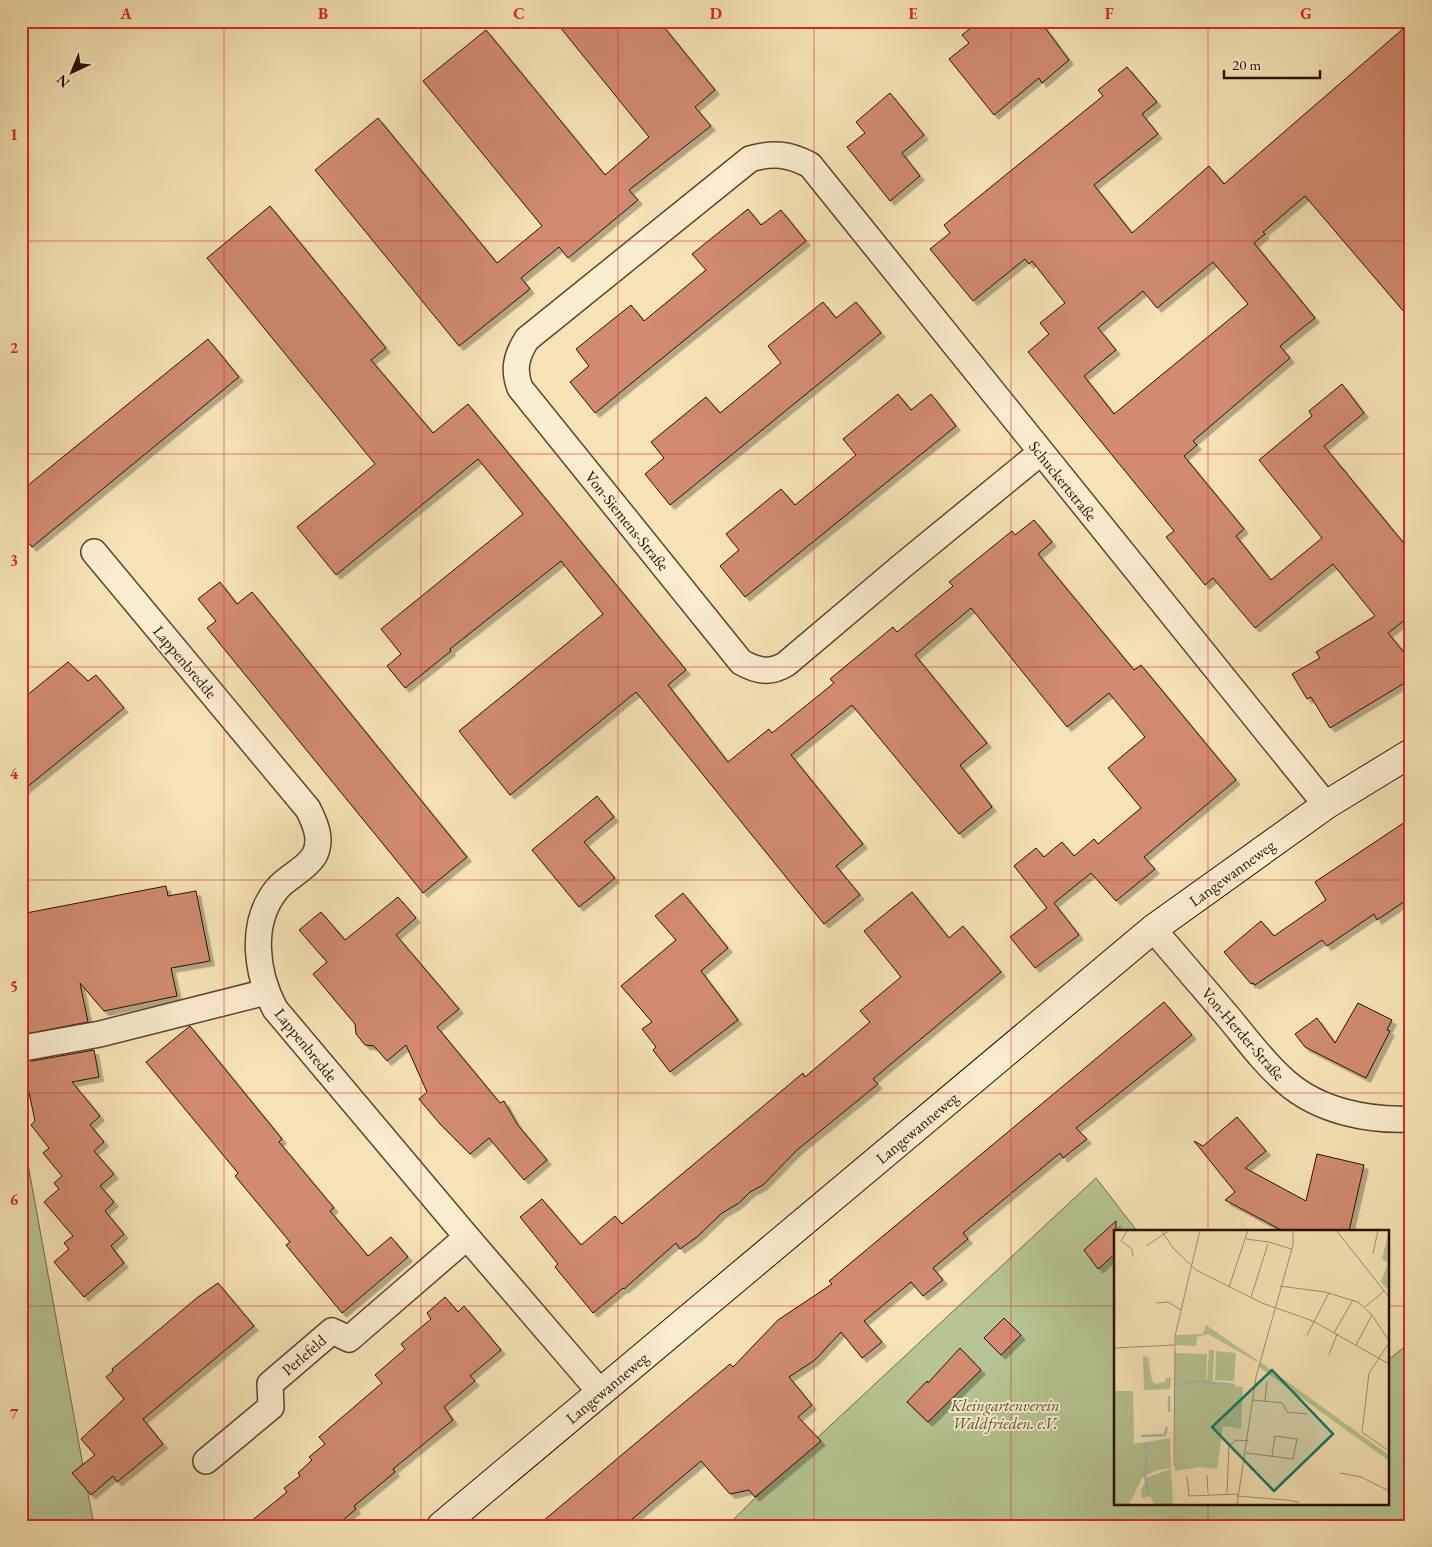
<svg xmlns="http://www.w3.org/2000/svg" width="1432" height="1547" viewBox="0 0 1432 1547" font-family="'EB Garamond',serif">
<defs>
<filter id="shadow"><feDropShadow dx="4.5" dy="4.5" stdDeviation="0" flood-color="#0004"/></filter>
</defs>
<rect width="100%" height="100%" fill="#f6e3b5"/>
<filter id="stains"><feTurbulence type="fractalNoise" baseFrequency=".004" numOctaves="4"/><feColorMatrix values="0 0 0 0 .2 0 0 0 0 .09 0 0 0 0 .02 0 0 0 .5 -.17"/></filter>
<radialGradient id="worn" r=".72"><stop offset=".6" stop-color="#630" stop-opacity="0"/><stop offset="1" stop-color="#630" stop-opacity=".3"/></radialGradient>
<path fill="#b6c592" stroke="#706a49" d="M21,1126L94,1526H21Z
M1096,1178L1137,1231H1116V1503H1388V1360L1411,1342V1526H727L788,1465Z"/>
<path fill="#d18b6f" stroke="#2a1000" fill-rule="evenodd" filter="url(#shadow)" d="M555,21H659L715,90L695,107L711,126L629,190L638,200L568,258L559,247L521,278L530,289L459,346L315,170L378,118L497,263L542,226L423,81L486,30L605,175L649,137Z
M979,21H1040L1069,60L1042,83L1039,78L994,115L949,59L969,43L962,35Z
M1411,22V320L1305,196L1263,232L1265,234L1254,243L1315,318L1280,346L1290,358L1193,441L1197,445L1184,456L1244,529L1236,536L1271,580L1322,538L1259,460L1312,416L1309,411L1342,384L1364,413L1324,446L1411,552V615L1388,633L1411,661V679L1330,728L1311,697L1307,699L1292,674L1320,658L1316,652L1375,616L1333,564L1255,628L1213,578L1205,585L1166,537L1174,531L1028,352L1049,334L1040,323L1065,303L1032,261L1029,264L1025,259L973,301L930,249L950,233L944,225L1103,96L1098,90L1127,67L1157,102L1142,114L1158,134L1094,185L1132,233L1209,166L1224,184ZM1213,262L1248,304L1114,414L1084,376L1116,350L1098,328L1143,291L1157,308Z
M890,93L924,135L902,153L920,176L890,201L847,147L865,133L856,122Z
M270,206L386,348L371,360L433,433L468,404L686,670L668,685L728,762L769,729L772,733L834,683L830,679L893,627L897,632L953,586L949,582L1012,531L1015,535L1034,520L1052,542L1038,554L1134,670L1141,665L1236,780L1144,857L1155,869L1116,901L1091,873L1054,903L1079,935L1035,968L1010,937L1047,908L1014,866L1036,848L1044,857L1062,842L1074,856L1094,839L1098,844L1141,808L1108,768L1145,737L1109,693L1067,727L971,608L915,655L987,743L960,765L992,807L959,834L852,705L791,755L863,844L836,866L860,895L824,924L636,692L510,795L459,731L603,614L561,561L450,649L451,651L405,688L387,666L401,654L381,629L523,514L478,459L336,575L297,527L375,464L207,258Z
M748,209L761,225L781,210L806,241L595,413L570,382L589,366L576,349L631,305L644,321L706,270L692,254Z
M823,302L836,318L856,302L881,333L670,505L645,474L664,458L651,442L706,397L720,413L781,363L768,346Z
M208,339L239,377L32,547L21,534V491Z
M898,394L911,410L931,394L956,426L745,597L720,566L739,550L726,534L781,489L795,505L856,455L843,439Z
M220,582L237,604L252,592L467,857L423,893L207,628L216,621L198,599Z
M68,662L88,681L96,675L124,708L21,792V700Z
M597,796L614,817L584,842L615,878L579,907L532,850Z
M1411,818V897L1377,920L1374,914L1327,946L1322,940L1255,985L1253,983L1251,984L1224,952L1261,921L1274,936L1326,900L1315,882Z
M166,886L168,896L196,891L210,961L171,968L177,996L104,1011L80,983L88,1022L21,1035V914Z
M912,892L949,938L963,926L1001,972L873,1079L878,1084L797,1150L763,1185L750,1192L739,1203L722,1213L697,1237L680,1249L676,1243L624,1289L623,1288L593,1313L555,1267L558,1264L520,1217L542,1199L581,1245L615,1216L622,1224L803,1073L805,1077L870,1022L860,1011L901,977L864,931Z
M683,893L728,948L701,971L738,1020L670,1072L653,1050L656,1047L642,1029L652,1022L621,986L676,940L655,916Z
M398,897L416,918L396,935L459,1009L437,1027L500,1103L504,1101L517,1124L547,1160L524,1180L489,1138L470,1154L440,1124L419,1099L427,1092L406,1045L387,1061L374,1046L365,1045L356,1034L355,1024L313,974L327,962L299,930L321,912L345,940Z
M1164,1002L1192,1035L1076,1128L1087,1139L1063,1158L1060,1153L963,1233L968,1239L933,1268L943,1280L923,1296L911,1282L864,1321L882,1342L862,1358L841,1332L815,1360L789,1377L812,1405L798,1417L821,1441L755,1497L749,1490L730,1494L701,1461L624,1526H537L730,1364L733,1367L778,1320L832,1284L829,1281Z
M1358,1003L1392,1020L1387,1030L1390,1031L1366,1078L1305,1047L1295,1034L1317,1018L1335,1043Z
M190,1026L282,1139L279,1142L334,1208L330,1211L368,1256L391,1237L408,1257L342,1313L286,1245L290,1242L235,1176L238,1173L146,1062Z
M94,1050L99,1077L72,1082L100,1116L90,1125L104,1142L94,1151L114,1174L100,1186L114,1202L105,1211L124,1234L111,1246L124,1263L84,1297L54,1262L69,1249L64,1243L73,1236L44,1202L59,1189L54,1183L62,1176L43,1153L49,1148L31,1125L35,1121L22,1059L32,1061Z
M1237,1117L1266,1151L1245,1168L1306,1201L1317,1154L1364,1165L1349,1231H1283L1225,1200L1235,1192L1194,1141L1203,1146Z
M1116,1221V1253L1098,1269L1084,1250Z
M218,1283L254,1326L143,1419L163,1444L117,1482L113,1476L91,1495L72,1473L95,1455L81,1439L124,1399L106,1377L113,1371L112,1369L198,1297Z
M445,1297L458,1312L464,1306L501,1350L470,1376L475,1381L444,1407L453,1420L393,1469L395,1472L354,1506L356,1509L336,1526H245L287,1492L284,1488L300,1476L298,1473L312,1460L309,1457L325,1444L319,1437L382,1383L375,1375L405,1349L401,1344L431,1319L427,1313Z
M1004,1318L1021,1335L1001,1355L984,1338Z
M960,1348L981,1370L928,1422L907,1402L927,1381L928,1383Z"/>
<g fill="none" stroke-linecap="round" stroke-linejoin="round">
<g stroke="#5d452d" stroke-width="28">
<path id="street" d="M1040,453L902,566L786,664C770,674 757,671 741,662L520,388C513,370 516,356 527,339L750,159C773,152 789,154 810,165L1326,805
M94,552L308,809C315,823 323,840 314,856C305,870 287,877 277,889C249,923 256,973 275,1009L467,1237L601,1393
M1153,929C1179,959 1204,989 1230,1019C1248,1041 1265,1064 1286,1082C1319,1111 1368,1121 1411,1119
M29,1047L100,1034L266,992
M206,1461L271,1407L270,1384L332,1331L349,1339L467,1237"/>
</g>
<g stroke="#2a1000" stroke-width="30">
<path id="secondary" d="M441,1526L1153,929L1326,805L1411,753"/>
</g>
<use href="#street" stroke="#f9edcf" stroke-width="25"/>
<use href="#secondary" stroke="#f9edcf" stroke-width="28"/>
</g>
<path fill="none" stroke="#d62828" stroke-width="1" stroke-opacity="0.55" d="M224,21V1526M421,21V1526M618,21V1526M814,21V1526M1011,21V1526M1208,21V1231M21,241H1411M21,454H1411M21,667H1411M21,880H1411M21,1093H1411M21,1306H1116M1388,1306H1411M1208,1503V1526"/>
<g text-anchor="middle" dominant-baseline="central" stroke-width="4" stroke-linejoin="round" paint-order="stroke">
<g font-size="16" fill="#2a1000" stroke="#f9edcf">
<text transform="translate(1063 481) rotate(51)">Schuckertstraße</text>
<text transform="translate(627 521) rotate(51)">Von-Siemens-Straße</text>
<text transform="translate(185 662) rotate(50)">Lappenbredde</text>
<text transform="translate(1232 873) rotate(-36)">Langewanneweg</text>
<text transform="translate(1243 1034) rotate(49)">Von-Herder-Straße</text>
<text transform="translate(306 1045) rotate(51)">Lappenbredde</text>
<text transform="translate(917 1128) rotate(-40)">Langewanneweg</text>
<text transform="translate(304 1355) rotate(-41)">Perlefeld</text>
<text transform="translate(607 1388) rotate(-40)">Langewanneweg</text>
</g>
<g font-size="16" font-style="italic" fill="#5b4f33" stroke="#f9edcf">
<text x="1005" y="1405">Kleingartenverein<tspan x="1005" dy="18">Waldfrieden. e.V.</tspan></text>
</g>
</g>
<g transform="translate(1114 1230)">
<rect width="275" height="275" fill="#f6e3b5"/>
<path d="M275,0V58L273,59L267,52L274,32L268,29ZM92,95L143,130V132L94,104L83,107L82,116L61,115L62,105L89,104ZM95,120H100L99,151H93ZM102,121L122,123L120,151L101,150ZM61,123L93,124L92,153L129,157L127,199L109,196L103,239L86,237L61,241ZM29,126L34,127L38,151L41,154L51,152L52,148L57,147L56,159L30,160ZM146,132L275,225V231L145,137ZM0,161H19L20,214L56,208L57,238L43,240L28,248L15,275H0ZM57,239L59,275H40L36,266L28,268L27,260L34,247Z" fill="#b6c592"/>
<path fill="none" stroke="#9dbeae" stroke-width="2.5" d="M63,155L82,151L121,155M55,182V166M27,206L51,205L53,197M33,212L31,245L35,266"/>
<path fill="none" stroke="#a48f6d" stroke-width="1" d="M14,0L7,11L18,19L19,27M47,0L59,18L82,40L148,73L199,91L275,134M222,0L275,67M132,9L155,12L177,19M32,16L56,0M259,24L264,0M166,56L211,62L244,72L258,85L275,111M115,57L134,0M137,67L154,14M42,73L54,72L67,80M251,77L270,61M220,103L239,70M193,105L215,63M275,113L255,143L248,202L275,221M242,115L258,85M0,118L60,115M215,125L223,104M139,170L168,173L173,182L193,184M151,171L153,151M132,223L179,229L183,209L161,206L158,226M60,236L61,106L86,0M226,243L247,247L275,261M93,245L94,263M73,246L75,266L124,264M113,263L115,216L122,210L135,211M123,266L173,270L184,272V275M123,275L142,147L179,15V0"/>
<path fill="#0f766e" fill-opacity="0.15" stroke="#0f766e" stroke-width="2.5" d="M158,140L219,204L160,261L98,197Z"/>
<rect width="275" height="275" fill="none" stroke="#2a1000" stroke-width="2.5"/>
</g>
<rect width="1432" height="1547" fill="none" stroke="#f6e3b5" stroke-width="55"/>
<g transform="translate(72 72) rotate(224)" stroke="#f9edcf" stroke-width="4" paint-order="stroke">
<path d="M0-4L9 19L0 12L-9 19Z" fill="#2a1000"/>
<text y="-8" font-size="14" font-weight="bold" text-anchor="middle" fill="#2a1000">N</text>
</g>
<path d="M1224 70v8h96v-8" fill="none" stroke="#2a1000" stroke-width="2.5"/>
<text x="1232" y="70" font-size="15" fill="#2a1000" stroke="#f9edcf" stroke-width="4" paint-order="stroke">20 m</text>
<rect x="28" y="28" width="1376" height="1492" fill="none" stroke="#d62828" stroke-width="2"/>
<g font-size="16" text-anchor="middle" font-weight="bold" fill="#d62828">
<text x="126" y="19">A</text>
<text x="323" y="19">B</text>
<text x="519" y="19">C</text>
<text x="716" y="19">D</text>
<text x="913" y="19">E</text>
<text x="1109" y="19">F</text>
<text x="1306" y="19">G</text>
<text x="14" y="140">1</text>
<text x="14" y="353">2</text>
<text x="14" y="566">3</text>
<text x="14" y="779">4</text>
<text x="14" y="992">5</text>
<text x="14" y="1205">6</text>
<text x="14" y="1419">7</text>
</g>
<rect width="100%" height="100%" filter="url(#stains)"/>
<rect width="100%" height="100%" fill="url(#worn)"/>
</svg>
